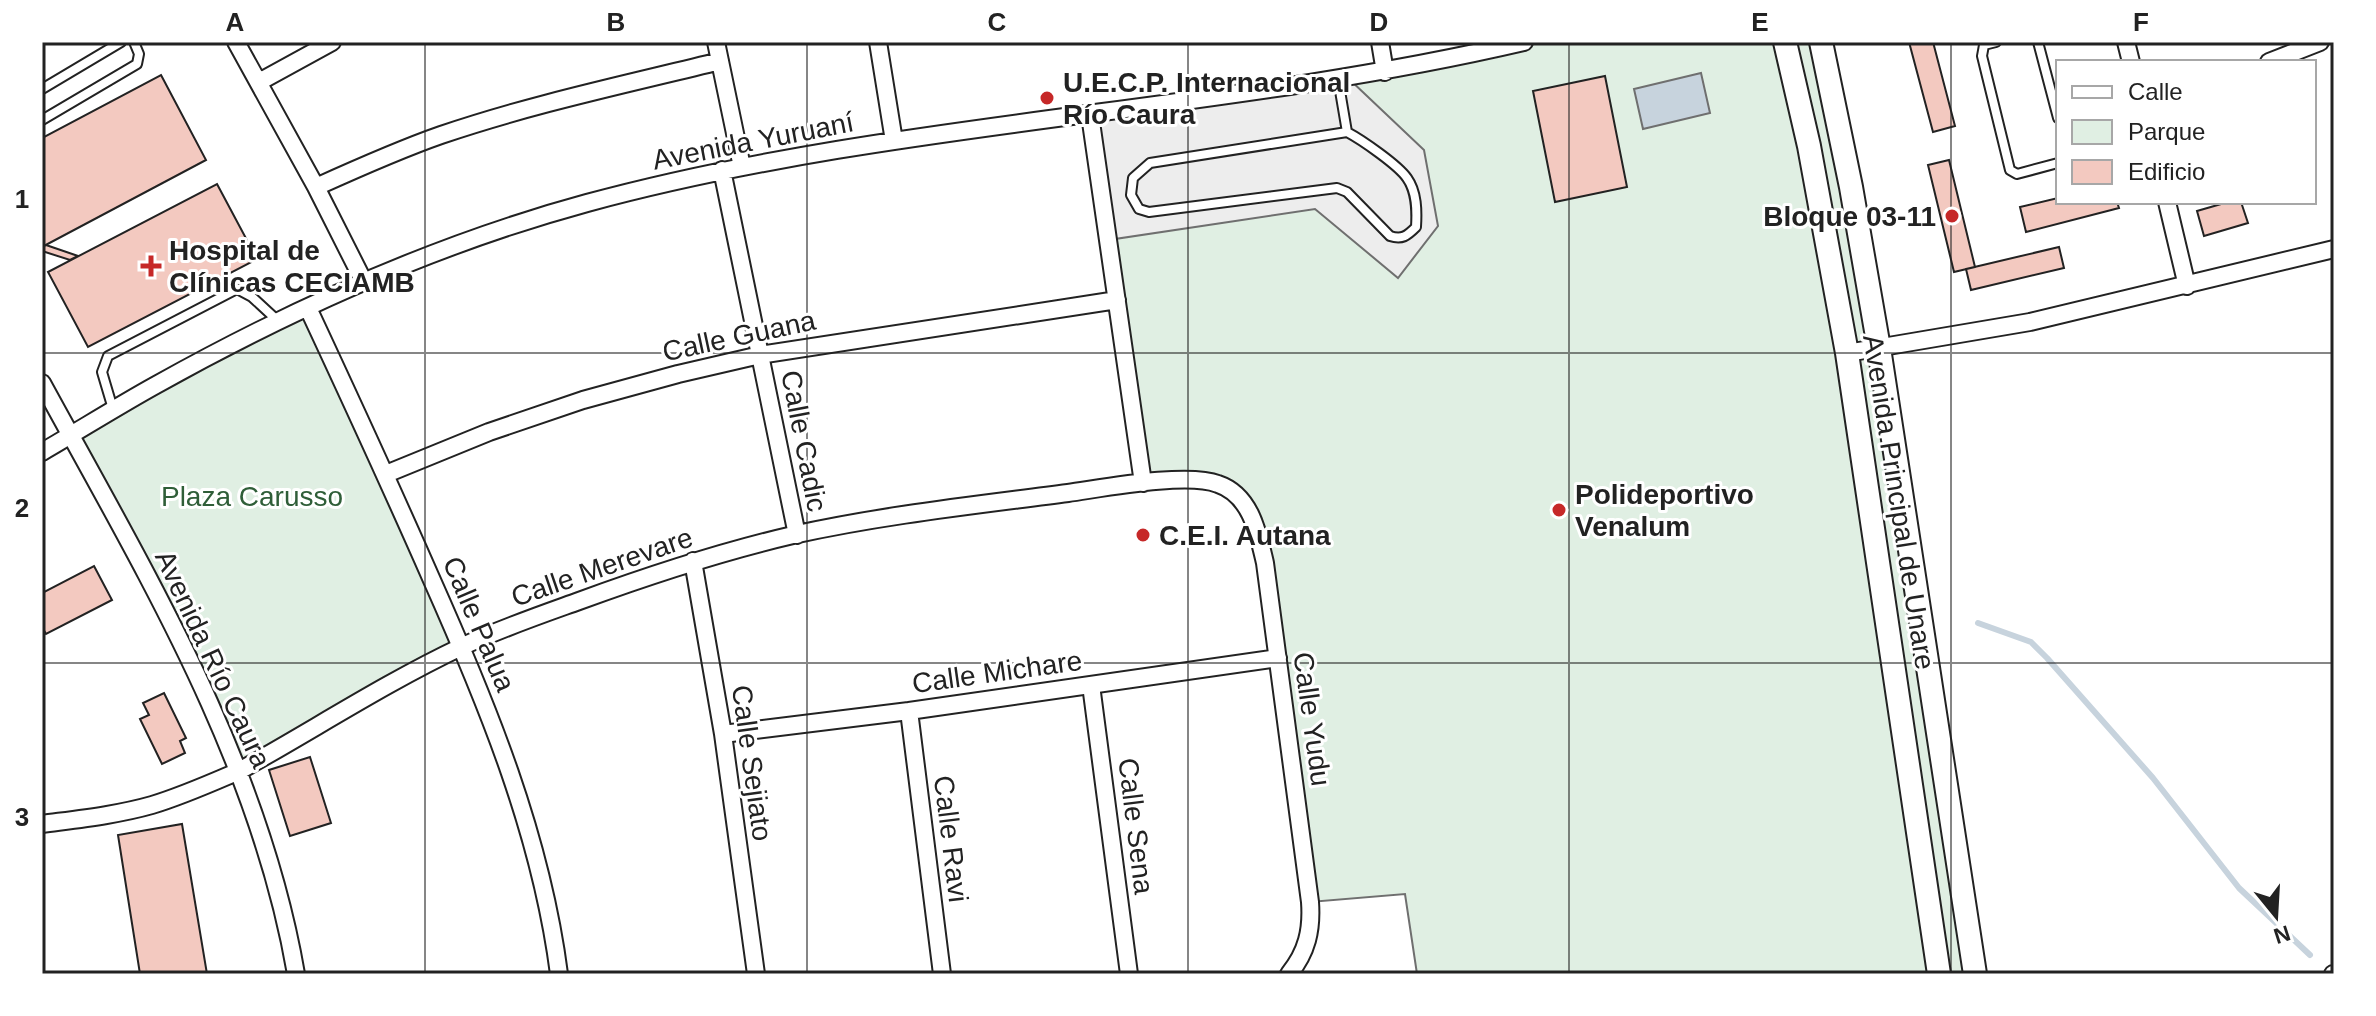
<svg xmlns="http://www.w3.org/2000/svg" width="2376" height="1016" viewBox="0 0 2376 1016" font-family="Arial,sans-serif">
<rect width="100%" height="100%" fill="#fff"/>
<path fill="#e0efe3" stroke="#6f6f6f" stroke-width="2" d="M1524,42H1821L1975,974H1417L1405,894L1310,902L1265,563L1233,491L1143,483L1090,115Z
M308,308L462,647L239,771L71,436Z"/>
<path fill="#ededed" stroke="#6f6f6f" stroke-width="2" d="M1348,78L1424,150L1438,226L1398,278L1315,209L1108,240L1090,115Z"/>
<path fill="#c7d3dd" stroke="#6f6f6f" stroke-width="2" d="M1701,73L1710,113L1643,129L1634,89Z"/>
<g fill="none" stroke-linecap="round" stroke-linejoin="round">
<path stroke="#c7d3dd" stroke-width="6" d="M1978,623L2031,642L2047,658L2153,778L2239,888L2310,955"/>
</g>
<path fill="#f3c9c0" stroke="#222" stroke-width="2" d="M1909,42H1933L1955,126L1933,132Z
M161,75L206,160L42,247V138Z
M1605,76L1627,187L1555,202L1533,91Z
M1949,160L1975,267L1954,272L1928,165Z
M217,184L257,259L88,347L48,272Z
M2058,198V202H2117L2119,208L2026,232L2020,207Z
M2228,202H2241L2248,223L2204,236L2197,211Z
M46,245L78,256L70,260L42,251V247Z
M2059,247L2064,268L1971,290L1966,269Z
M94,566L112,600L46,634L42,627V593Z
M164,693L186,738L180,741L185,753L162,764L140,719L149,715L143,703Z
M310,757L331,823L290,836L269,770Z
M182,824L207,974H140L118,835Z"/>
<g fill="none" stroke-linecap="round" stroke-linejoin="round">
<g stroke="#222" stroke-width="12">
<path id="service" d="M1996,42L1984,45L1982,56L2010,170L2017,174L2058,163
M2038,42L2058,118
M1338,79L1347,132
M42,89L121,42
M42,120L137,64L139,54L134,42
M1347,132C1362,140 1398,165 1407,178C1417,192 1417,211 1416,227C1407,236 1402,240 1390,236L1347,192L1337,188L1149,212L1139,209L1131,195L1133,178L1150,163Z
M113,409L102,372L108,356L237,289L252,297L278,321"/>
</g>
<g stroke="#222" stroke-width="20">
<path id="minor" d="M236,42L316,187L364,282
M716,42L742,167
M878,42L894,141
M1380,42L1385,72
M2126,42L2131,62
M2269,62L2320,42
M259,82L332,42
M1090,115L1143,483
M722,170L797,535
M316,187C358,168 398,150 441,135C532,104 627,84 720,61
M2167,202L2187,286
M308,308C350,398 391,487 431,578C488,706 541,835 559,974
M1847,353L2030,322L2334,249
M42,383C145,572 259,759 296,974
M42,452C80,430 118,406 156,385C292,309 436,244 587,203C893,120 1215,114 1524,42
M386,474L489,432L583,400L678,374L760,355L1117,300
M693,561L723,734L756,974
M1091,685L1129,974
M909,711L942,974
M723,734L909,711L1278,658
M42,824C79,819 117,815 152,805C182,796 211,783 239,771C313,730 385,683 461,647C499,629 540,615 579,601C650,575 720,552 793,535C883,515 977,505 1068,493C1104,488 1187,472 1218,484C1251,495 1258,533 1265,563L1310,902C1312,930 1307,952 1289,974
M2333,974H2334"/>
</g>
<g stroke="#222" stroke-width="26">
<path id="tertiary" d="M1785,42L1809,146L1847,353L1939,974
M1821,42L1851,187L1879,348L1975,974"/>
</g>
<use href="#service" stroke="#fff" stroke-width="8"/>
<use href="#minor" stroke="#fff" stroke-width="16"/>
<use href="#tertiary" stroke="#fff" stroke-width="22"/>
</g>
<path fill="none" stroke="#222" stroke-width="2" stroke-opacity="0.55" d="M425,42V974M807,42V974M1188,42V974M1569,42V974M1951,42V974M42,353H2334M42,663H2334"/>
<g fill="#c62828" stroke="#fff" stroke-width="3">
<circle cx="1047" cy="98" r="8"/>
<circle cx="1952" cy="216" r="8"/>
<path d="M147 254h8v8h8v8h-8v8h-8v-8h-8v-8h8z"/>
<circle cx="1559" cy="510" r="8"/>
<circle cx="1143" cy="535" r="8"/>
</g>
<g text-anchor="middle" dominant-baseline="central" stroke-width="6" stroke-linejoin="round" paint-order="stroke">
<g font-size="28" font-weight="bold" fill="#222" stroke="#fff" text-anchor="start">
<text x="1063" y="82">U.E.C.P. Internacional<tspan x="1063" dy="32">Río Caura</tspan></text>
<text x="1936" y="216" text-anchor="end">Bloque 03-11</text>
<text x="169" y="250">Hospital de<tspan x="169" dy="32">Clínicas CECIAMB</tspan></text>
<text x="1575" y="494">Polideportivo<tspan x="1575" dy="32">Venalum</tspan></text>
<text x="1159" y="535">C.E.I. Autana</text>
</g>
<g font-size="28" fill="#222" stroke="#fff">
<text transform="translate(753 141) rotate(-11)">Avenida Yuruaní</text>
<text transform="translate(739 336) rotate(-12)">Calle Guana</text>
<text transform="translate(804 441) rotate(79)">Calle Cadic</text>
<text transform="translate(1899 502) rotate(81)">Avenida Principal de Unare</text>
<text transform="translate(602 567) rotate(-19)">Calle Merevare</text>
<text transform="translate(479 624) rotate(67)">Calle Palua</text>
<text transform="translate(213 659) rotate(65)">Avenida Río Caura</text>
<text transform="translate(997 672) rotate(-8)">Calle Michare</text>
<text transform="translate(1312 719) rotate(82)">Calle Yudu</text>
<text transform="translate(752 763) rotate(82)">Calle Sejiato</text>
<text transform="translate(1136 826) rotate(83)">Calle Sena</text>
<text transform="translate(951 839) rotate(83)">Calle Ravi</text>
</g>
<g font-size="28" fill="#2f5e38" stroke="#fff">
<text x="252" y="496">Plaza Carusso</text>
</g>
</g>
<rect width="2376" height="1016" fill="none" stroke="#ffffff" stroke-width="88"/>
<rect x="2056" y="60" width="260" height="144" fill="#ffffff" stroke="#a7a7a7" stroke-width="2"/>
<rect x="2072" y="86" width="40" height="12" fill="#ffffff" stroke="#a7a7a7" stroke-width="2"/>
<text x="2128" y="100" font-size="24" fill="#222222">Calle</text>
<rect x="2072" y="120" width="40" height="24" fill="#e0efe3" stroke="#a7a7a7" stroke-width="2"/>
<text x="2128" y="140" font-size="24" fill="#222222">Parque</text>
<rect x="2072" y="160" width="40" height="24" fill="#f3c9c0" stroke="#a7a7a7" stroke-width="2"/>
<text x="2128" y="180" font-size="24" fill="#222222">Edificio</text>
<g transform="translate(2276 916) rotate(162)" stroke="#ffffff" stroke-width="6" paint-order="stroke">
<path d="M0-6L14 30L0 20L-14 30Z" fill="#222222"/>
<text y="-12" font-size="22" font-weight="bold" text-anchor="middle" fill="#222222">N</text>
</g>
<rect x="44" y="44" width="2288" height="928" fill="none" stroke="#222" stroke-width="3"/>
<g font-size="26" text-anchor="middle" font-weight="bold" fill="#222">
<text x="235" y="31">A</text>
<text x="616" y="31">B</text>
<text x="997" y="31">C</text>
<text x="1379" y="31">D</text>
<text x="1760" y="31">E</text>
<text x="2141" y="31">F</text>
<text x="22" y="208">1</text>
<text x="22" y="517">2</text>
<text x="22" y="826">3</text>
</g>
</svg>
